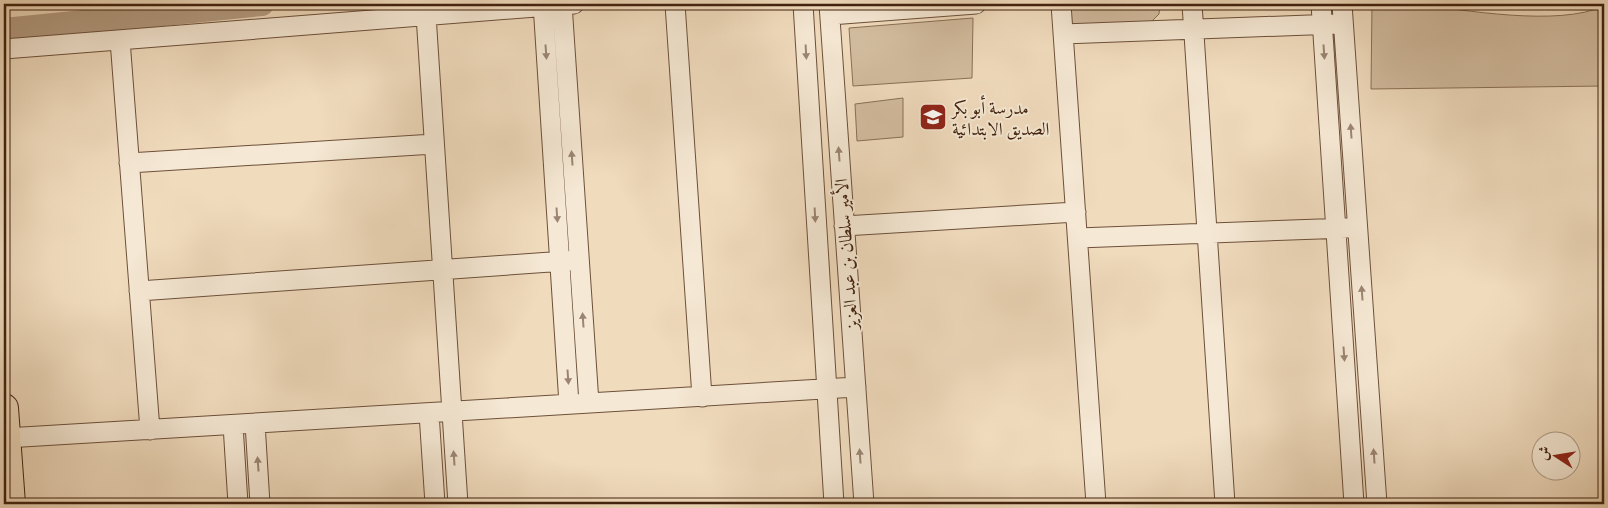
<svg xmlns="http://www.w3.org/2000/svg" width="1608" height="508" viewBox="0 0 1608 508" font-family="'Gentium Book Plus',Amiri,serif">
<rect width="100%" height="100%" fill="#f0dbbd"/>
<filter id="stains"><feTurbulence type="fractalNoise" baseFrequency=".004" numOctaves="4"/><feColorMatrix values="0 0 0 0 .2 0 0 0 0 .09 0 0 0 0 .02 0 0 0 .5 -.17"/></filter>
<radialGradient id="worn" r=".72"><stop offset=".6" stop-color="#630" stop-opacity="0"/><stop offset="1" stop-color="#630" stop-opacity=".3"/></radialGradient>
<path fill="#d2bc9f" stroke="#8a6f57" d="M1069,4H1160L1159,14L1150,23L1069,24Z
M1372,4C1386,4 1401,2 1414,4C1466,10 1557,27 1604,6V86L1371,89Z
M973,18L972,78L853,86L849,28Z
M903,98V137L857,141L855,104Z"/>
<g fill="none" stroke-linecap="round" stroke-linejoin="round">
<path stroke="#b49c82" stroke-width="24" d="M4,30L262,4"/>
<g stroke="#6d503a" stroke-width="21">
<path id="minor" d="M543,4L569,404
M562,4L589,403
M675,4L702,397
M803,4L834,504
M829,4L864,504
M1061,4L1096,504
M1192,4L1225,504
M1321,4L1354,504
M1342,4L1377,504
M426,15L458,504
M830,15L976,4
M1063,34L1335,24
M120,40L150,430
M4,49L574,4
M129,163L434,144
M844,226L1076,212
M1078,238L1347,228
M139,291L579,260
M429,413L435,504
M255,423L260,504
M233,425L238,504
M6,438L856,387"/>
</g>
<g stroke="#41220f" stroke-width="30">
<path id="highway" d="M4,408L11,504"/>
</g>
<use href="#minor" stroke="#f5e8d4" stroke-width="19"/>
<use href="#highway" stroke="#f0dbbd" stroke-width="28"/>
</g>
<defs><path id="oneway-solid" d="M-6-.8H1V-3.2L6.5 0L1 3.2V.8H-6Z" transform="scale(1.25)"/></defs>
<g fill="#9b8572">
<use href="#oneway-solid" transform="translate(546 52) rotate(86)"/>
<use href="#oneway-solid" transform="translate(806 52) rotate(87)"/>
<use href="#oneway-solid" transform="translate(1324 52) rotate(86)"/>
<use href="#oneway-solid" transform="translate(1351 131) rotate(-94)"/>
<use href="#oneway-solid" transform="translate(839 154) rotate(-94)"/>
<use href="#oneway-solid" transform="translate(572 158) rotate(-94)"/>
<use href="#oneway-solid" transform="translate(557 215) rotate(86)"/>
<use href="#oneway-solid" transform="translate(815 215) rotate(87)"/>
<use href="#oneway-solid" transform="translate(1362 293) rotate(-94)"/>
<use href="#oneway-solid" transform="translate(583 320) rotate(-94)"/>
<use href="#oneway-solid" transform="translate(1344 354) rotate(86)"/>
<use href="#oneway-solid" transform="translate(568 377) rotate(86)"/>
<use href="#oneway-solid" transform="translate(860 456) rotate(-94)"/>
<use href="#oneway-solid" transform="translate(1374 456) rotate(-94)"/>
<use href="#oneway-solid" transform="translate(454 458) rotate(-94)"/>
<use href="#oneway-solid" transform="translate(258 464) rotate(-94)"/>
</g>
<defs>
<g id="school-square" transform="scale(1.4375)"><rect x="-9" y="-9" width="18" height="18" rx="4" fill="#8f2418" stroke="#f5e8d4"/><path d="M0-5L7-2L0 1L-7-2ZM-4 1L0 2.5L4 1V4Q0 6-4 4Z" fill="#fff"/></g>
</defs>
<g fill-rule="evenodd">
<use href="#school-square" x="933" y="117"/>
</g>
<g text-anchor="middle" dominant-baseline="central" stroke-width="4" stroke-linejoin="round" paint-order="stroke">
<g font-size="18" fill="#41220f" stroke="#f5e8d4" text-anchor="start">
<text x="952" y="107">مدرسة أبو بكر<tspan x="952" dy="21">الصديق الابتدائية</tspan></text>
</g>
<g font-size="18" fill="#41220f" stroke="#f5e8d4">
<text transform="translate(846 254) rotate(-94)">الأمير سلطان بن عبد العزيز</text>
</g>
</g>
<rect width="1608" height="508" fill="none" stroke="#f0dbbd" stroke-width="20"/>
<rect x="5" y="5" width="1598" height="498" fill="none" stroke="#41220f" stroke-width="2.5"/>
<rect x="10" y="10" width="1588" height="488" fill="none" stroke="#41220f"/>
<g transform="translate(1556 456) rotate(282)"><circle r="24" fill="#f5e8d4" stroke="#ad9985"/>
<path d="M0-4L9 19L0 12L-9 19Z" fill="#8f2418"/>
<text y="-8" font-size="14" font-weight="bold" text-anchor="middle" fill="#41220f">ش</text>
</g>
<rect width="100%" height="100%" filter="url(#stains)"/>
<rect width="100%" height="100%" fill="url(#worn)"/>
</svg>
